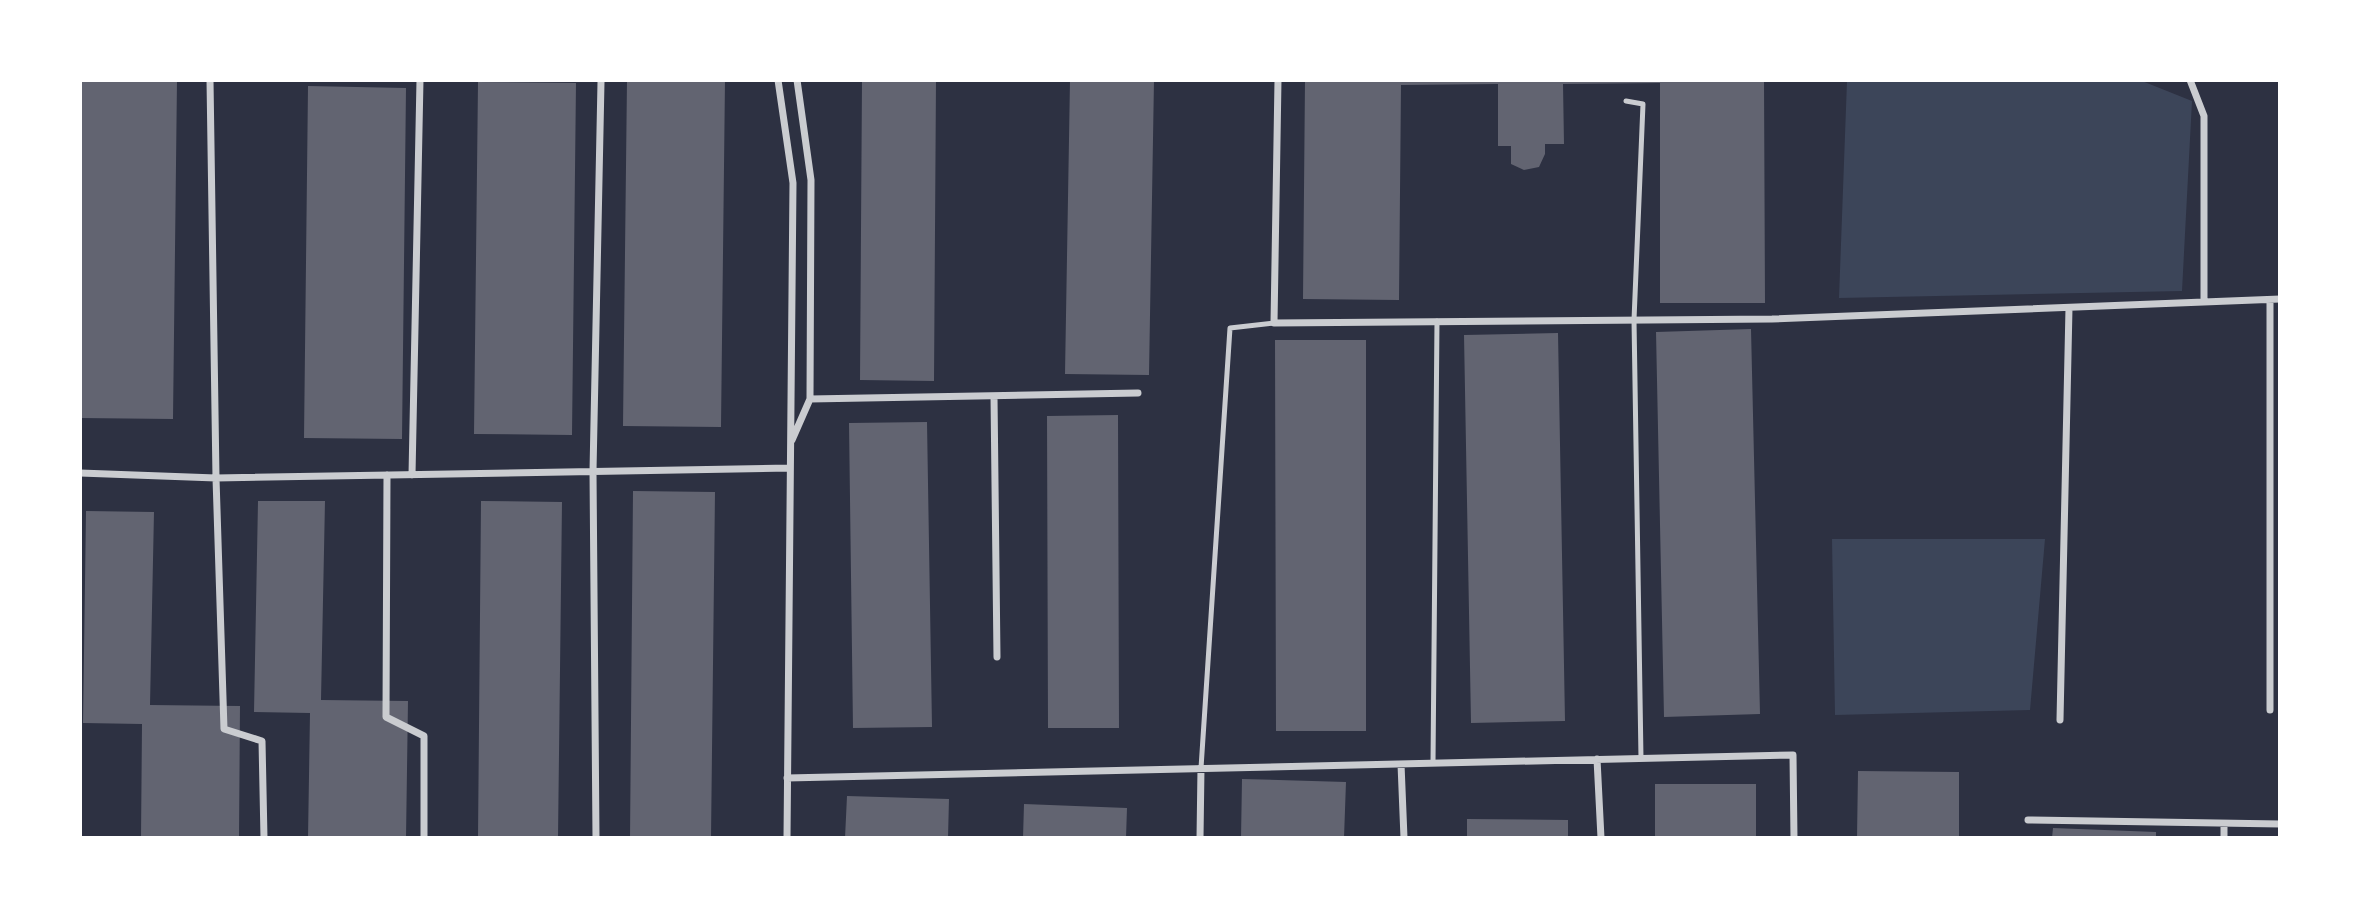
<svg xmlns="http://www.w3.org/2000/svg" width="2360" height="918" viewBox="0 0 2360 918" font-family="'Noto Serif',serif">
<rect width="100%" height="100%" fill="#2d3142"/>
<path fill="#3c4559" d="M1847,81H2142L2192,101L2182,291L1839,298Z
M1832,539H2045L2030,710L1835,715Z"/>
<path fill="#626471" d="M80,80H177L173,419L80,418Z
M627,80H725L721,427L623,426Z
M862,80H936L934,381L860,380Z
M1070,80H1154L1149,375L1065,374Z
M1305,80H1764L1765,303H1660V83L1563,84L1564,144H1545V154L1539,167L1524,170L1511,164V146H1498V84L1401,85L1399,300L1303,299Z
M478,82L576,83L572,435L474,434Z
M308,86L406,88L402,439L304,438Z
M1751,329L1760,714L1664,717L1656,332Z
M1558,333L1565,721L1471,723L1464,335Z
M1275,340H1366V731H1276Z
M1118,415L1119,728H1048L1047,416Z
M927,422L932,727L853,728L849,423Z
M633,491L715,492L711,838H630Z
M258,501H325L321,700L408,701L406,838H308L310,713L254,712Z
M481,501L562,502L558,838H478Z
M86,511L154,512L150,705L240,706L239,838H141L142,724L83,723Z
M1858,771L1959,772V838H1857Z
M1242,779L1346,782L1344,838H1241Z
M1655,784H1756V838H1655Z
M847,796L949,799L948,838H845Z
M1024,804L1127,808L1126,838H1023Z
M1467,819L1568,820V838H1467Z
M2053,828L2156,832V838H2052Z"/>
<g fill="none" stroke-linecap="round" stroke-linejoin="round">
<path stroke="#caccd0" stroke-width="5" d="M1626,101L1643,104L1634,320L1641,758
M1433,763L1437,321
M1201,768L1230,328L1274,323"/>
<path stroke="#caccd0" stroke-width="7" d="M778,80L793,183L787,838
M1278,80L1274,323L1772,319L2280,299
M2190,80L2204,116V302
M994,396L997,657
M810,399L1138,393
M792,440L810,399L811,180L797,80
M80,473L216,478L210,80
M387,475L386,717L424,736V838
M412,475L420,80
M2270,710V300
M2060,720L2069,308
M1597,759L1601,838
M1401,764L1404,838
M787,778L1793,755L1794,838
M2028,820L2280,824
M264,838L262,741L224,729L216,478L790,468
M596,838L593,471L601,82
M1200,838L1201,768
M2224,838V824"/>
</g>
<rect width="2360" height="918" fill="none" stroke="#ffffff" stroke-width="164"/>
</svg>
